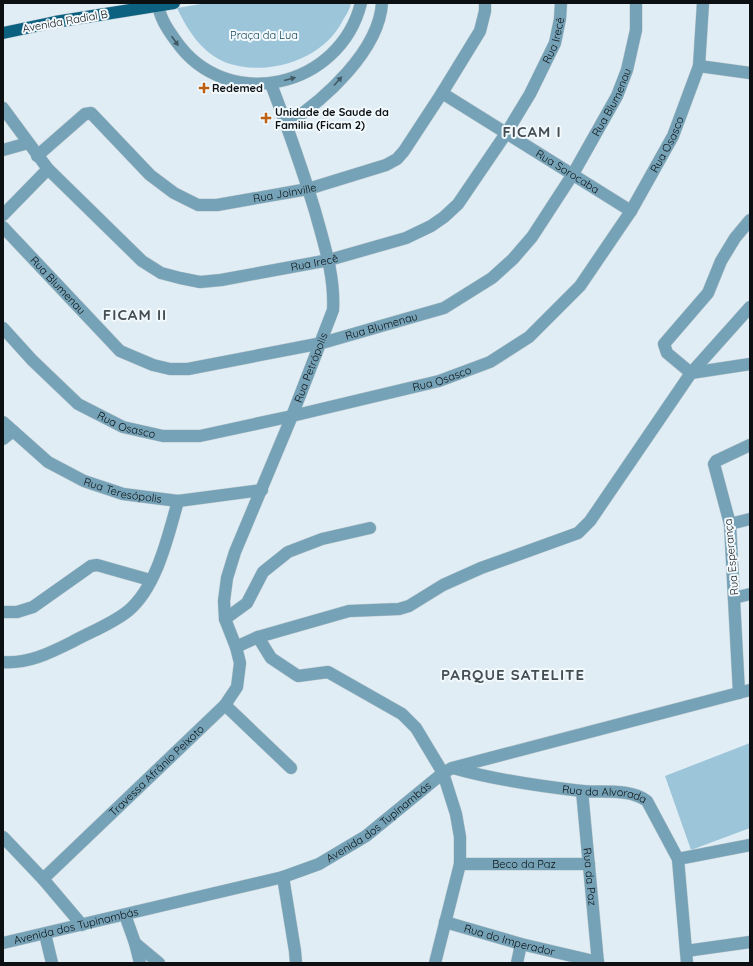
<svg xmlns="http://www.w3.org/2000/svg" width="753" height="966" viewBox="0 0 753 966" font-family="Quicksand,sans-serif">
<rect width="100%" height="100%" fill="#e0edf4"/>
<path fill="#9cc5d9" d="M207,3H351C350,10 345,16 342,22C322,60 268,77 227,63C202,53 188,31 177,8Z
M750,743V828L691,850L665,776Z"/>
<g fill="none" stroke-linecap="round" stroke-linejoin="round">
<g stroke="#becad0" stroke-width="13">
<g id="minor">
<path d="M158,3C159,17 168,30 176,41C227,114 340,88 361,3"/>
<path d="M699,66L750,73"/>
<path id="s1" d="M442,93L631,211"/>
<path id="s2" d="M3,108L48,169L142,261L161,273L180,278L200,282L221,280L329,260L406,238L431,226L444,217L458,204L507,132L530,94L555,43L560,19L561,3"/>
<path d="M287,124C324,100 379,51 382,3"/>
<path d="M3,150L28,143"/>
<path id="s3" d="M37,156L85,114L91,113L150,175L174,193L198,205H217L308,189L386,165L397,159L404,151L442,93L480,31L485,11V3"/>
<path d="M3,215L48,169"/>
<path d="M750,220L735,238L721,261L708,293L664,344L667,353L691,373L750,364"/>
<path id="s4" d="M3,227L120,351L153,365L170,369H188L322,343L395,322L444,308L492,278L513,259L532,237L573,174L617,96L627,70L636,30V3"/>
<path id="s5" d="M3,328L32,360L78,404L123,427L163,436H200L292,416L439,381L490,362L529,337L580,286L631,211L673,136L699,66L703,3"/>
<path id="s6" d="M3,422L48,462L84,481L123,494L178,501L262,490"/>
<path d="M3,439L13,431"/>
<path d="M730,524L750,519"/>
<path d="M734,598L750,594"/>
<path d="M3,612H17L33,607L91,566L97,565L150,580"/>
<path d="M225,619L247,603L263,572L288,552L322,539L370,528"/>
<path d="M258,637L271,658L298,676L328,672L402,714L416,728L443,773L456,814L460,837V864L435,963"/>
<path d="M236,647L258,637L349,611L399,609L409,606L443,585L481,568L578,533L590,521L691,373L750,307"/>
<path d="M3,662C28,664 50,653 72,642C90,632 112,624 128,611C157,587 168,536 178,501"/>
<path d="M739,693L730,524L714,464L716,461L750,445"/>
<path d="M225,705L291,768"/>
<path id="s7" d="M453,768C495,780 538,786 582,791C603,793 629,788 647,801L678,859L687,963"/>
<path id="s8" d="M582,791L598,963"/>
<path d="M3,837L43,879L82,925"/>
<path d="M678,859L750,845"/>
<path id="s9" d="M460,864H589"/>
<path d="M283,877L295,951L296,963"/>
<path id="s10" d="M43,879L225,705L237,687L240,663L236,647L225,619L224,601L227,578L235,552L292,416L333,310C335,276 324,244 315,211C302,168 287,126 271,84"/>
<path d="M125,915L135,943L140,963"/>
<path id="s11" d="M445,922L521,944L598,962"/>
<path d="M45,934L52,963"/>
<path id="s12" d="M3,943L283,877L319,864L366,836L443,773L452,768L750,690"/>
<path d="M135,943L159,963"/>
<path d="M686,951L750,942"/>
<path d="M517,963L521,944"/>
</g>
</g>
<g stroke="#becad0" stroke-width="13">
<path id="major" d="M3,33L55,22L174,3"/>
</g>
<use href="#minor" stroke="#75a2b7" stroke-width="12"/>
<use href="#major" stroke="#0c6180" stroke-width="12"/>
</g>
<defs><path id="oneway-solid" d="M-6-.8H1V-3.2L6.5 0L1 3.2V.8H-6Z"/></defs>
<g fill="#405964">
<use href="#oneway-solid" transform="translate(175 41) rotate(55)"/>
<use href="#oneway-solid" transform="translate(290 79) rotate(-15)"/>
<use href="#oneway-solid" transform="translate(338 81) rotate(-48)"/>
</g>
<g fill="#be6012" stroke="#f2f9fd" stroke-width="1.5">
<path d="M202 82h4v4h4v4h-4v4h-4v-4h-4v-4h4z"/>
<path d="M264 112h4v4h4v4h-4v4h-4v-4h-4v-4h4z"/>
</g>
<g text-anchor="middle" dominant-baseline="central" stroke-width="4" stroke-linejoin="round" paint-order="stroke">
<g font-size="11" fill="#0c1012" stroke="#f2f9fd">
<text transform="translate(65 21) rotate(-10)">Avenida Radial B</text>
<text stroke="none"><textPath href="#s2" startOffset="734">Rua Irecê</textPath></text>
<text stroke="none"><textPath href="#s4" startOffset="776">Rua Blumenau</textPath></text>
<text stroke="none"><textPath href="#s5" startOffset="820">Rua Osasco</textPath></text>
<text stroke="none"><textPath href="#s1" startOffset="148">Rua Sorocaba</textPath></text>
<text stroke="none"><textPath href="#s3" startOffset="300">Rua Joinville</textPath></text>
<text stroke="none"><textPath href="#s2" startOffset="386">Rua Irecê</textPath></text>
<text stroke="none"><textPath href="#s4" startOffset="80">Rua Blumenau</textPath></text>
<text stroke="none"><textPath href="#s4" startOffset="440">Rua Blumenau</textPath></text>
<text stroke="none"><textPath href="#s10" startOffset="612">Rua Petrópolis</textPath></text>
<text stroke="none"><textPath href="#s5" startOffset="484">Rua Osasco</textPath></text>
<text stroke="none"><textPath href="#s5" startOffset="160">Rua Osasco</textPath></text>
<text stroke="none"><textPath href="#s6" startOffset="141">Rua Teresópolis</textPath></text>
<text transform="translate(731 557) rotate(-95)">Rua Esperança</text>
<text stroke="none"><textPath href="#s10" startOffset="157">Travessa Afrânio Peixoto</textPath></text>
<text stroke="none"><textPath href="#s7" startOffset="154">Rua da Alvorada</textPath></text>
<text stroke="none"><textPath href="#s12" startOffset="399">Avenida dos Tupinambás</textPath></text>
<text stroke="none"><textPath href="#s9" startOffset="64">Beco da Paz</textPath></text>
<text stroke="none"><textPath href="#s8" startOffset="86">Rua da Paz</textPath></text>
<text stroke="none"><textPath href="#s12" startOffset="75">Avenida dos Tupinambás</textPath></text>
<text stroke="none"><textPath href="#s11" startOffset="67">Rua do Imperador</textPath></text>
</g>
<g font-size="11" fill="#144356" stroke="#f2f9fd">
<text x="264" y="35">Praça da Lua</text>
</g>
<g font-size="11" font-weight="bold" fill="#0c1012" stroke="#f2f9fd" text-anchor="start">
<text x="212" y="88">Redemed</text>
<text x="275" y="112">Unidade de Saude da<tspan x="275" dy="13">Familia (Ficam 2)</tspan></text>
</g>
<g font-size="15" font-weight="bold" letter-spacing="1" fill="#444f54" stroke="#f2f9fd">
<text x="532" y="131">FICAM I</text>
<text x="135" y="314">FICAM II</text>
<text x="513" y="674">PARQUE SATELITE</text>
</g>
</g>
<rect width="753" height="966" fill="none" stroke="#0c1012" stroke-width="8"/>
</svg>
